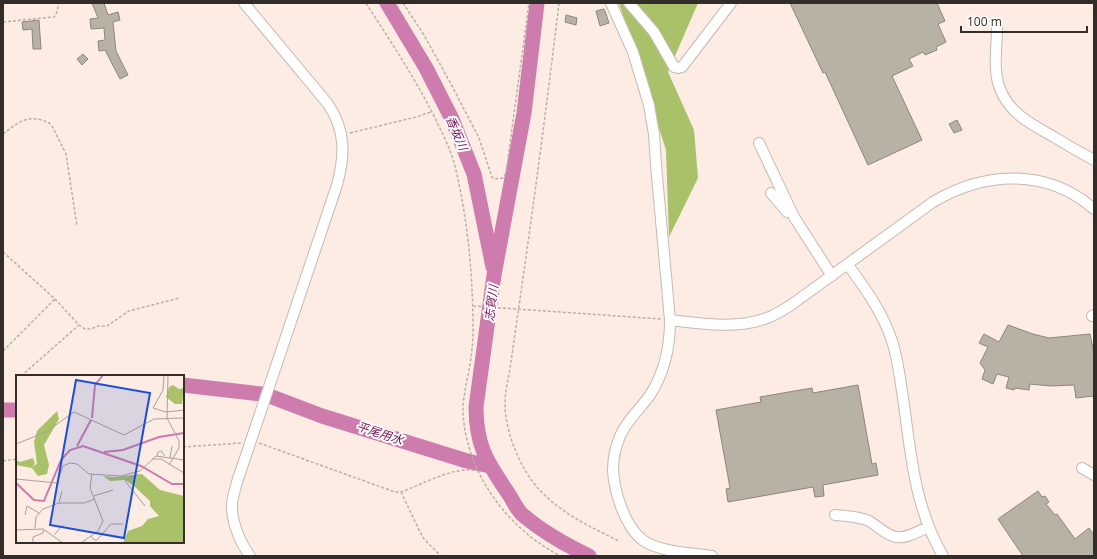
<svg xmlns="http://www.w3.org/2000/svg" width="1097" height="559" viewBox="0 0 1097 559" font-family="'Open Sans','Noto Sans JP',sans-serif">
<rect width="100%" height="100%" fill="#fcece3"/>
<path fill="#a9c269" d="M619,3H698L668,72L694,130L698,178L669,237L666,150Z"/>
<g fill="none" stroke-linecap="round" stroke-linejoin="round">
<path stroke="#ce7cad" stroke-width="15" d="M387,3L426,68L452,119L474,174L493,267
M537,3L524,113L494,275L476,407C476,446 487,462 508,493C513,500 517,511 524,516C543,532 566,545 589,556
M183,385L261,394
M272,397L322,416L467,461L490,466
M3,410H17"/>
</g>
<path fill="#b7b2a4" stroke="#8d877a" d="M92,3H104L108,15L118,12L120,20L113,22L116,51L128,75L120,79L105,50L99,51L98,41L105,40L104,28L91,29L90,19L98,18Z
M790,3H937L945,21L938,24L946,42L936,47L937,50L925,55L923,52L909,59L913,66L892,76L922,140L868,165L825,72L823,73Z
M604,9V11H605L609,23L600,26L596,11Z
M566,15L577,18L576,25L565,22Z
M39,20L41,49H33L32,29L23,30L22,22Z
M83,54L88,59L82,65L77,59Z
M957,120L962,130L954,133L949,124Z
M1008,325L1033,334L1049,338L1090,334L1094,354V396L1076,398L1074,385L1050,386L1030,384L1029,390L1015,388L1014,390L1006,388L1009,377L997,374L993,384L982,379L985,370L980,363L988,347L979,343L984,334L999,342Z
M858,385L872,464L876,463L878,475L823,485L824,496L815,497L813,487L728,502L726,489L730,488L716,410L761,402L760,397L812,388L813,393Z
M1038,491L1042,497L1045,496L1049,502L1046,504L1055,515L1057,514L1075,539L1089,528L1094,535V556H1023L998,519Z"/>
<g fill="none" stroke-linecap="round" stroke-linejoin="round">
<g stroke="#c7b9b0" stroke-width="12">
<path id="minor" d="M244,3L328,104C346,131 345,155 337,185L237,482C235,491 231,500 232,510C233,525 241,544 250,556
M611,3L633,52L649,105L654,134L656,165L670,320C670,347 665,372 650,395C641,408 628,419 621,434C616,445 613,458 613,470C614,491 625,528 644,541C661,552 691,553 712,556
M629,3L654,32L674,67L678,68L682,67L731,3
M997,28C997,46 993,68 999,86C1008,113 1031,124 1054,137C1067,145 1081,153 1094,160
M759,143L794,217L832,276
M771,193L787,212
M848,265C865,288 883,313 892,341C898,359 900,379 903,398C911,454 914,506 943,556
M1092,316L1094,315
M670,320C703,324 741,330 772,316C778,313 785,309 791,305L933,202C985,171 1047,168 1094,209
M1082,468L1094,475
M835,515C846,516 858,516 869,521C878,526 885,535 896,537C906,539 919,531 928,527"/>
</g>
<path stroke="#baaea6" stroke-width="1.5" stroke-dasharray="3 2" stroke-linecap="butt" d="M366,3C391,42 415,78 436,120C443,135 451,150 455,166C468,220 473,276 473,331C473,351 469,371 465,390C465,395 463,400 463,405C462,467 506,529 561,556
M403,3L424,35L451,84L479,138L492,177L495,179L503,178L506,173L529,3
M559,3C548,95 536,187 523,278C519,306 515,334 511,362C509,376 505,390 505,404C505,420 510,438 517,454C536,501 576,520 619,541
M3,22L54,17L56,15L59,3
M350,133L416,117L431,112
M3,134C15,125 25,115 41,120C45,121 49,122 52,126L66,154L77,226
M3,252L55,299L79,325L85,329H91L98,326H107L129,311L179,298
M473,306L661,319
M3,351L55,299
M21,376L79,325
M259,443L395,492H401C423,484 456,465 478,471
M183,447L241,443
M3,461L17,459
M401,492L420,532L424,539L441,556"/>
<use href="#minor" stroke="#fff" stroke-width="10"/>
</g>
<g text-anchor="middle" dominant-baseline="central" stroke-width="4" stroke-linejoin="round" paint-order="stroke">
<g font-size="12" font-style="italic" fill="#741056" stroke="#fdfdfd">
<text transform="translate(457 133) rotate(67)">香坂川</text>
<text transform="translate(491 303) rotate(-83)">志賀川</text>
<text transform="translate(380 433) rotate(18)">平尾用水</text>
</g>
</g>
<g transform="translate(16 375)">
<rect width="168" height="168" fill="#fcece3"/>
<path d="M157,10L163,14L168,13L166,29H159L150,22L153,12ZM41,36L43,44L28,70L33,90L31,99L22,101L16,93L0,90V85L4,87L17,83L19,89L16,92L21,89L18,67L21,56ZM126,99L144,115L168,121V168H107L112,156L126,151L132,144L143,141L134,131V126L118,111L109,105L94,106L87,101L98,102Z" fill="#a9c269"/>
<path fill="none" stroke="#ce7cad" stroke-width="2" d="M76,43L79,10L87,0M61,71L75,45M88,77L107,75L143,62L168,58M0,108L18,125L28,126L45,85L54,75L67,71L125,91L156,109H168"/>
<path fill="none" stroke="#aba099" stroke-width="1" d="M148,0L147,15L137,33L150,37L168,35M152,0L151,43L163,66V73L153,90M0,69L30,57L58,37L108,60L138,44L168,43M141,81L142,77L145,76L149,81M154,83L156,71M136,84H145L168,98M122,99L109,106L129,131M0,104L41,108L47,91L54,88L61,89L73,99L105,101L124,96L140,81L168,85M78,121L97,115M43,128L46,116M9,140L11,131L23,138M19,153L20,142L27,134L43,128H68L79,124M0,155L27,154L47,168M38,160L47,150M75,161L78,165H81L95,149H107M17,168V162L27,158L28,155M65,168L82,156L87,146L74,113L76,99"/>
<path fill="#1d4ed8" fill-opacity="0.15" stroke="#1d4ed8" stroke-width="2" d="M60,5L134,18L108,163L34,150Z"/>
<rect width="168" height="168" fill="none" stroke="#322d29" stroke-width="2"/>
</g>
<rect width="1097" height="559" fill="none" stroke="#322d29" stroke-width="8"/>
<path d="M961 26v6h126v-6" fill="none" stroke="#322d29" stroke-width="2"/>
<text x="967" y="26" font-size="12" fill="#322d29" stroke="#fdfdfd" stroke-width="3" paint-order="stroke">100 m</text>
</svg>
